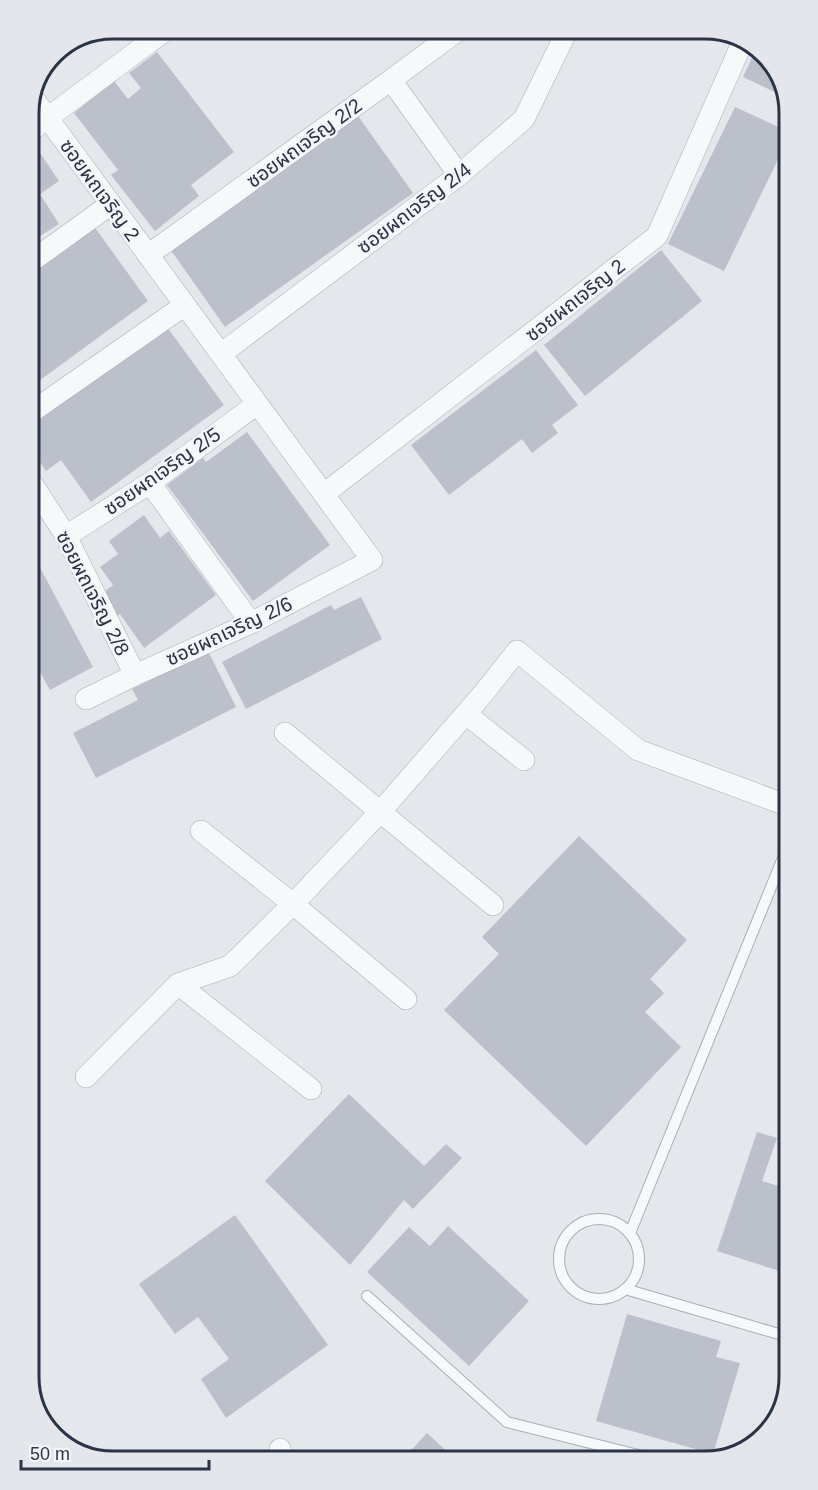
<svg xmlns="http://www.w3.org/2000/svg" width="818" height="1490" viewBox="0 0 818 1490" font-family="Arial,'Noto Sans Thai',sans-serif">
<rect width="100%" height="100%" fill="#e4e7ec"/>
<path fill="#bbc0ca" d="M757,47L783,80V96L743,77Z
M157,52L234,152L191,185L199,196L155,231L111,175L118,170L74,113L114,81L128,99L141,88L129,73Z
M735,107L783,129V149L724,271L668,244Z
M358,116L413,193L225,327L170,249Z
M38,150L59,181L40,194L59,224L29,243V156Z
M93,225L148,301L32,386L34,390L30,393L29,272Z
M661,250L702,301L585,396L544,345Z
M167,327L224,405L91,502L61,460L46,471L30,448V426Z
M536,350L578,405L552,425L558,433L532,453L522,439L449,495L411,445Z
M247,432L330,545L253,601L167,485L203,458L206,462Z
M144,515L160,538L169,531L216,595L144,648L120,614L117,616L101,594L113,585L100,567L118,554L109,541Z
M36,560L93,667L50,690L31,656V563Z
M361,597L382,639L246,709L222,662L331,605L334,610Z
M208,651L236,707L96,778L73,733L138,700L132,689Z
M579,836L687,940L650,979L664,993L645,1012L681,1047L586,1146L444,1010L499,954L482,937Z
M349,1094L424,1166L446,1144L462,1158L413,1209L404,1200L350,1265L265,1181Z
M757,1132L777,1138L762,1181L788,1189L789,1274L717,1251Z
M235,1215L328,1345L226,1418L201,1379L229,1359L198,1317L175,1334L139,1284Z
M448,1226L529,1301L469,1366L367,1272L409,1227L430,1246Z
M627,1314L721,1341L716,1357L740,1363L713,1454L596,1421Z
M427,1433L454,1458H404Z"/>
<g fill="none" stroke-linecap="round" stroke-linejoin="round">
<g stroke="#a9aeb7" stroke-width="12">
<path id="lane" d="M559 1259a40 40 0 1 1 80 0a40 40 0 1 1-80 0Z
M630,1233L787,848
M625,1289L789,1337
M367,1296L507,1422L642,1456"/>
</g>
<g stroke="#a9aeb7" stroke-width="22">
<path id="street" d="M391,80L459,175
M33,98L372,560L251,623L135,675L86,699
M29,132L167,29
M148,255L391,80L460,29
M29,263L111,204
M221,354L459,175L524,119L568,29
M30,413L185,305
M31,482L66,536L135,675
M150,483L251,623
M324,494L657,236L743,41
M66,536L150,483L257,404
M466,714L524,760
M285,733L493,905
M201,831L293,904L406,999
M178,984L311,1089
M86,1077L178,984L230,966L293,904L381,811L483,694L517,651L638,750L786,805
M280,1449L284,1460"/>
</g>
<use href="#lane" stroke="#f7f8fa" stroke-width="10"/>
<use href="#street" stroke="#f7f8fa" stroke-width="21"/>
</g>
<g text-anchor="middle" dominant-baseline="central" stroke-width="5" stroke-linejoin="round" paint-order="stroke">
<g font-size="20" fill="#2b3445" stroke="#f4f6f9">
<text transform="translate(304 143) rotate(-36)">ซอยผถเจริญ 2/2</text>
<text transform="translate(100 190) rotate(54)">ซอยผถเจริญ 2</text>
<text transform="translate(414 208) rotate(-37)">ซอยผถเจริญ 2/4</text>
<text transform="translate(575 300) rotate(-38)">ซอยผถเจริญ 2</text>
<text transform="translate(162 471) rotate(-35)">ซอยผถเจริญ 2/5</text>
<text transform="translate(93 593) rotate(63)">ซอยผถเจริญ 2/8</text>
<text transform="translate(229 631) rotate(-25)">ซอยผถเจริญ 2/6</text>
</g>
</g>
<path d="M0 0H818V1490H0ZM113 39H705A74 74 0 0 1 779 113V1377A74 74 0 0 1 705 1451H113A74 74 0 0 1 39 1377V113A74 74 0 0 1 113 39Z" fill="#e4e6eb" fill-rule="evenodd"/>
<path fill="none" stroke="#2b3445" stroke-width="3" d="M113 39H705A74 74 0 0 1 779 113V1377A74 74 0 0 1 705 1451H113A74 74 0 0 1 39 1377V113A74 74 0 0 1 113 39Z"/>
<path d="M21 1460v9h188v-9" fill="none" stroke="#2b3445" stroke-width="3"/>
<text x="30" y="1460" font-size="18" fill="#2b3445" stroke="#f4f6f9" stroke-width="4.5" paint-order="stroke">50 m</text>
</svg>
